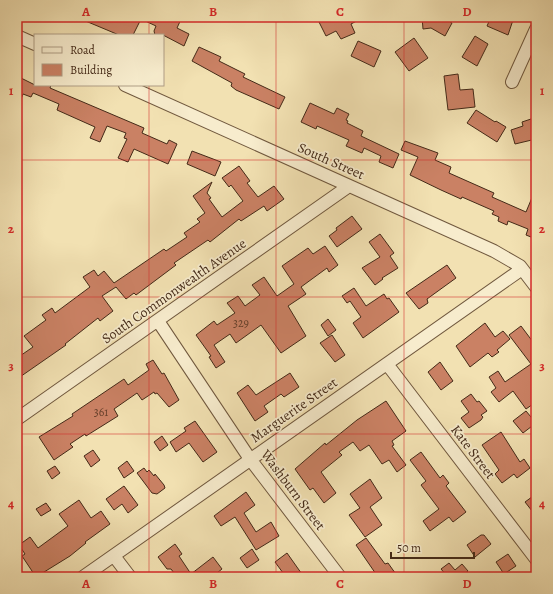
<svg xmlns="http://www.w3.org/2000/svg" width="553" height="594" viewBox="0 0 553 594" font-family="Alegreya,serif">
<rect width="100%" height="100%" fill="#f2e1b2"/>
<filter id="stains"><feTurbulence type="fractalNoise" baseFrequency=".005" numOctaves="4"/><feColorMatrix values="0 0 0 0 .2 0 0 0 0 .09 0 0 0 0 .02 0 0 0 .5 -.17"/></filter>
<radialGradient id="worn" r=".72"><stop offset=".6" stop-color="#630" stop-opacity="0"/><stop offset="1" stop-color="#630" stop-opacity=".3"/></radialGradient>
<path fill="#ca8164" stroke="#442a18" d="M76,17H117L125,21L127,17H182L177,28L189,34L184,46L163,35H155L154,31L156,26L141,19L133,35H119Z
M329,17H364L351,24L355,33L341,39L336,31L326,36L319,22Z
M422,17H442L452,23L445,36L431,28L423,29Z
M491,17H514L508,35L487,26Z
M475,36L488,44L477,66L462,57Z
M414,38L428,58L409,71L395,52Z
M358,41L381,51L374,67L351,56Z
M199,47L221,57L219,61L245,74L243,77L285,97L279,109L236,90L231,86L232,83L192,61Z
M458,74L460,90L473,89L475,107L448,110L444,76Z
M17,76L35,85H51L50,88L144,128L142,133L167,144L169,140L177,144L168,164L134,149L128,162L118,158L127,139L124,138L126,133L107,126L100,142L90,138L95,127L57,110L59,104L33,93L31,97L23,94L17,109Z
M310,103L334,114L337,108L349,114L346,120L348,121L347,123L363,131L361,136L399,154L393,168L379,162L381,156L364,148L362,153L346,146L349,140L317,126L316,129L301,122Z
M476,110L495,122L496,121L506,127L497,142L467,123Z
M534,118L536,139L515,144L511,130L523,126L522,122Z
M405,141L438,153L435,160L451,167L449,173L494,193L492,197L526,212L536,188V239L526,235L528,229L508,221L507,225L498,221L499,217L492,214L494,211L462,197L461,199L441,190L410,175L418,157L401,150Z
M192,151L221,162L215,176L187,164Z
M239,166L250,181L247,183L258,197L274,186L284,199L267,211L264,206L241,221L239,219L210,242L208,240L174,263L176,265L136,295L134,293L126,299L116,287L102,296L113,311L100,321L98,318L65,344L66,345L17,379V358L33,347L24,336L46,320L42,315L52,308L55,313L90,287L83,277L94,270L98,276L104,271L114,283L164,249L166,251L187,237L184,233L200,222L197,219L205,213L193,196L212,182L207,193L211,198L209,199L222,217L243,201L231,185L229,187L222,178Z
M352,216L362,229L337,247L329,236L337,230L336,228Z
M380,234L394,253L390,256L398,268L382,278L383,279L375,285L362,268L380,257L369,242Z
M325,246L338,265L329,272L327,268L301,287L306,294L288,306L306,336L281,353L261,325L236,343L230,334L214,345L225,362L216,368L209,357L211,356L196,335L214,321L217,325L235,313L227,303L238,296L245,306L260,295L252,285L264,277L277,296L294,284L282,266L308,248L313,254Z
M447,265L456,278L427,299L428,303L419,309L406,293Z
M354,288L366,306L384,294L387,299L389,298L399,312L363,338L353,323L361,317L350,301L347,303L342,296Z
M328,319L336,330L328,336L321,325Z
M485,323L495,337L503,331L510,339L497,350L499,352L492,357L488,353L470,367L456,346Z
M521,326L536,346V402L526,409L513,391L499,402L491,392L496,388L489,377L498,371L505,382L531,364L509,335Z
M332,335L345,355L335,362L320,343Z
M153,360L162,374L164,373L179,400L169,407L157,393L155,394L154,392L142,400L137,393L114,409L118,416L86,436L85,434L70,444L73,447L54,460L39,437L73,416L72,414L124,379L128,385L149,370L146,364Z
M440,362L453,381L441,390L428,372Z
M290,373L299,387L284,397L281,394L264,406L268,412L255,421L237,393L248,385L256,395Z
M471,394L477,402L479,401L487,411L481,415L483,417L481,420L469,428L461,418L469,412L461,401Z
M386,401L406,431L392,441L394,445L392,446L406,465L397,472L389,460L382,464L369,445L360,451L353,442L339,452L342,455L321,472L336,493L324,503L313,488L310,490L295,469L325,443L326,445L357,420Z
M526,411L536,423L523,433L513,421Z
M195,421L217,452L203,462L189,443L176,452L170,442L186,431L184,428Z
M501,432L520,462L524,459L530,468L517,478L514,474L502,483L495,474L499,470L482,445Z
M162,436L168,445L160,451L154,442Z
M93,450L100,460L91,467L84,456Z
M421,452L440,478L443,475L449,483L446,486L466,512L453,522L449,517L430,531L423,521L439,509L421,485L426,481L410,460Z
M127,461L134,471L124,478L118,468Z
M55,466L60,473L52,479L47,471Z
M144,468L147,472L149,470L154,476L155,474L164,485L165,488L157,494L152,493L137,473Z
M370,479L382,498L370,507L382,525L365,537L349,515L360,508L350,494Z
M124,486L138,505L128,513L122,504L114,510L106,499Z
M246,492L255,505L244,513L256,532L271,522L279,536L256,550L235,517L221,526L214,516Z
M536,494V516L525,502Z
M79,500L91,518L101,511L110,524L85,542L86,543L70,556L36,577L22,556L25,554L19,545L30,537L38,548L68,526L59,514Z
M46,503L51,510L41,516L36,509Z
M481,535H484L491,544L475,557L467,545Z
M366,538L385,564L388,563L398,577H378L356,545Z
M175,544L182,554L179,556L191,574L213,557L222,569L212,577H177L171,569H167L158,557Z
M252,549L259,560L247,568L240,558Z
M287,553L304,577H286L275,562Z
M508,554L516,566L504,574L496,562Z
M449,563L455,570L462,564L468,571L461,577H445L447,576L441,569Z"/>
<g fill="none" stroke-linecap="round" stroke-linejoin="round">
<g stroke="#70583e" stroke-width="14">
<path id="street" d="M17,36L35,44
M512,82L536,29
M125,85L494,251L520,266L536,287
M158,321L250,459L340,577
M387,364L536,559
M17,419L349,186
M114,556L130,577
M83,577L522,269"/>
</g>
<use href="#street" stroke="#f7eccd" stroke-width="12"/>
</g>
<path fill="none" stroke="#d62828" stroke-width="1" stroke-opacity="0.55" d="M149,17V35M276,17V577M404,17V577M149,85V577M17,160H536M17,297H536M17,434H536"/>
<g text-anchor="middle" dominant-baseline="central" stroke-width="3.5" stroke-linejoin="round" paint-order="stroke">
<g font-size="12" fill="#66402b">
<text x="241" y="323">329</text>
<text x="101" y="412">361</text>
</g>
<g font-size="14" fill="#442a18" stroke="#f7eccd">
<text transform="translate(331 161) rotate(24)">South Street</text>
<text transform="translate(174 291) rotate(-35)">South Commonwealth Avenue</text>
<text transform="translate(294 410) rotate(-35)">Marguerite Street</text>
<text transform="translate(473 452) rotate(53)">Kate Street</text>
<text transform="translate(293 490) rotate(53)">Washburn Street</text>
</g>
</g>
<rect width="553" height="594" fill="none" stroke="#f2e1b2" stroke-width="44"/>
<rect x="34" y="34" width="130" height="52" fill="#f7eccd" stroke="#af9e85"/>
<rect x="42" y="47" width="20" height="6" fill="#f7eccd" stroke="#af9e85"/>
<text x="70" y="54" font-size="12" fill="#442a18">Road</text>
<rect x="42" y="64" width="20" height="12" fill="#ca8164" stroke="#af9e85"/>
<text x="70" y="74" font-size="12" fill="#442a18">Building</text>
<path d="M391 552v6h83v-6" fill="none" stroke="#442a18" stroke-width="2"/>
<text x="397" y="552" font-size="12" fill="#442a18" stroke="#f7eccd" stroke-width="3" paint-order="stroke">50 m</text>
<rect x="22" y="22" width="509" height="550" fill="none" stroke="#d62828" stroke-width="1.5"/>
<g font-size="13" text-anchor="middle" font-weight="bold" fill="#d62828">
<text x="86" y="16">A</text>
<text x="213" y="16">B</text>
<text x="340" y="16">C</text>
<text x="467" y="16">D</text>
<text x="11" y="95">1</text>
<text x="542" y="95">1</text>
<text x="11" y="233">2</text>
<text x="542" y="233">2</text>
<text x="11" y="370">3</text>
<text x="542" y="370">3</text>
<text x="11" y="508">4</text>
<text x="542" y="508">4</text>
<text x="86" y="588">A</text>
<text x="213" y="588">B</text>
<text x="340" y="588">C</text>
<text x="467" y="588">D</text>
</g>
<rect width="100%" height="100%" filter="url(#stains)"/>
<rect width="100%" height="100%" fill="url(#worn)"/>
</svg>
